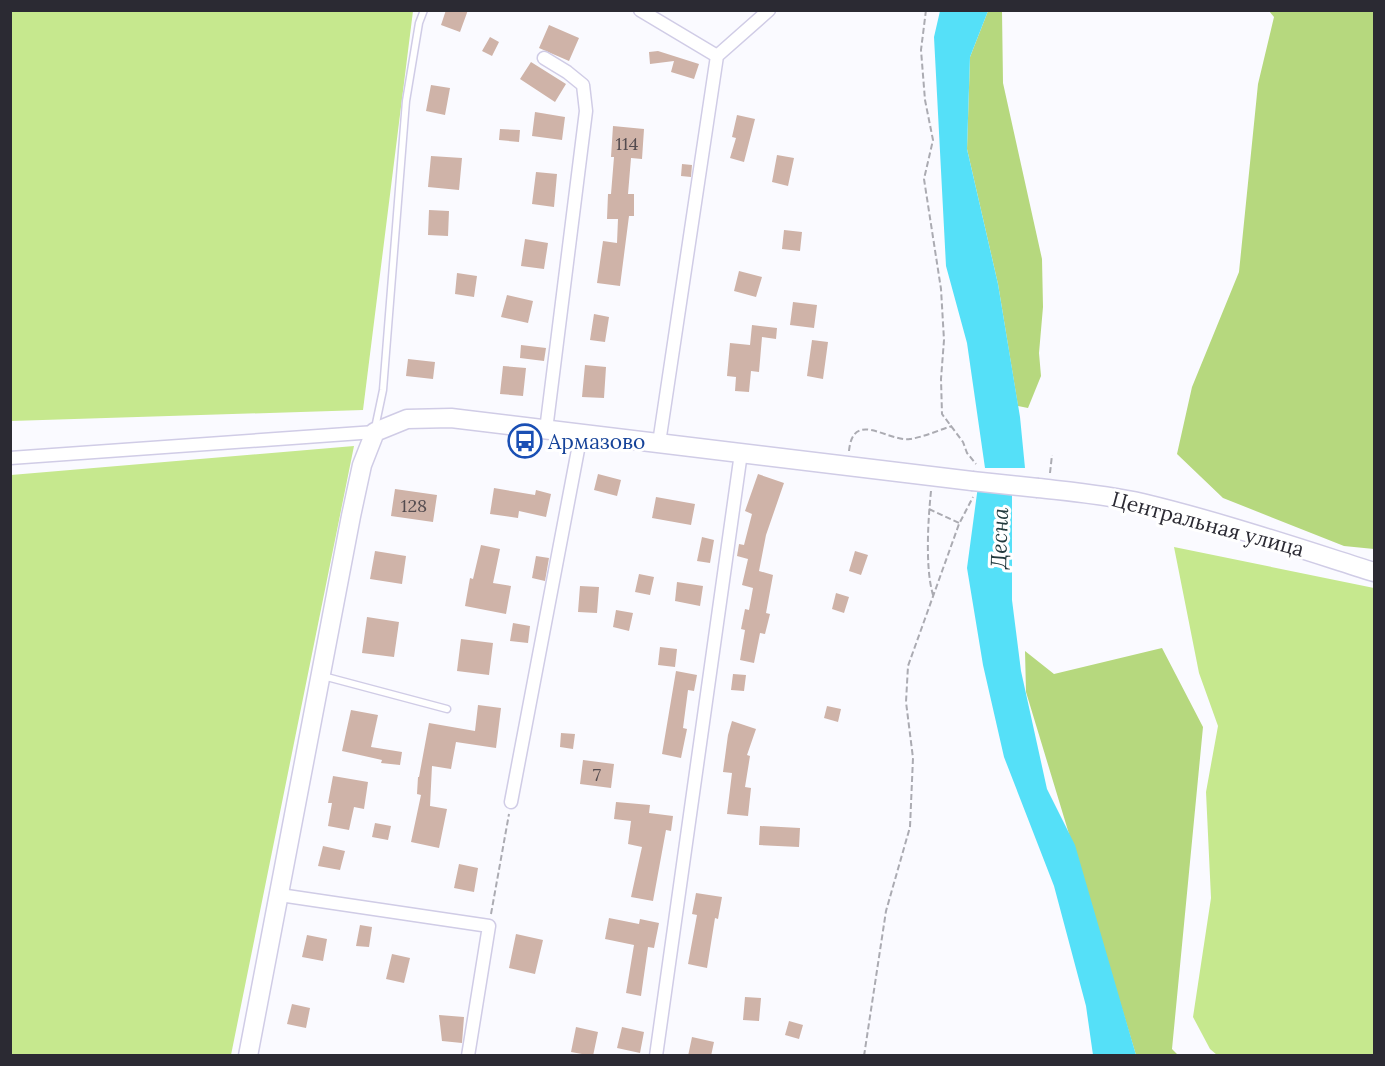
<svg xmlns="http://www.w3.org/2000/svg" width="1385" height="1066" viewBox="0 0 1385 1066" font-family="Lora,serif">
<rect width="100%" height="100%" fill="#fafaff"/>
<path fill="#c6e88e" d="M10,11H413L363,410L11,421Z
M354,446L231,1055H11V475Z
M1174,547L1374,588V1055H1217L1210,1049L1193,1017L1211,898L1206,792L1218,726L1199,673Z"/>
<path fill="#b6d87e" d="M988,11H1002L1003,83L1042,259L1043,307L1039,353L1041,376L1028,408L1018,406L998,284L967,149L970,57Z
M1269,11H1374V549L1344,546L1223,498L1177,454L1192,387L1239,272L1258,84L1274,17Z
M1162,648L1203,727L1172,1049L1178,1055H1136L1026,692L1025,651L1054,674Z"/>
<path fill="#55e0f8" d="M940,11H988L970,57L967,149L998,284L1020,417L1025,468H985L967,343L946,266L934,37Z
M978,486L1012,490V600L1021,671L1047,789L1075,845L1136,1055H1093L1086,1006L1054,886L1004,757L983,665L967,568Z"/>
<path fill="#cfb3a8" d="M446,10H468L460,32L441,25Z
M549,25L579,38L569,61L539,48Z
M490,37L499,42L492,56L482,51Z
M658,51L699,64L694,79L671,72L674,61L650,64L649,52Z
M531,62L566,84L555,102L520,79Z
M431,85L450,88L445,115L426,111Z
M535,112L565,117L562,140L532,136Z
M737,115L755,119L744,162L730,158L736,138L732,137Z
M613,126L644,129L642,159L631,158L628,194H634V216H629L620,286L597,283L603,241L617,243L618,219H607L608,194H611L614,157H611Z
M500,129L520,130L519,142L499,140Z
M777,155L794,158L788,186L772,182Z
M431,156L462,158L459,190L428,187Z
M682,164L692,165L691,177L681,176Z
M536,172L557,174L554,207L532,204Z
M429,210L449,211L448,236L428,235Z
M784,230L802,232L800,251L782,249Z
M525,239L548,243L544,269L521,266Z
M739,271L762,277L756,297L734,291Z
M457,273L477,276L474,297L455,294Z
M507,295L533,301L528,323L501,317Z
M793,302L817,305L814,328L790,325Z
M594,314L609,317L605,342L590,340Z
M752,325L777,328L776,339L762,337L759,372L751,371L749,392L735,391L736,377L727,376L730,343L750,345Z
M812,340L828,342L823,379L807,376Z
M521,345L546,348L544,361L520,358Z
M408,359L435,362L433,379L406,376Z
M585,365L606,367L604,398L582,397Z
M503,366L526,368L523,396L500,394Z
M598,474L621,480L617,496L594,490Z
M758,474L784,483L766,535L759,571L773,575L766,613L770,614L765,634L760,633L754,663L740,660L745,630L741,629L745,609L749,610L753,588L742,585L748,559L737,556L739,544L744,545L752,514L745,511Z
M494,488L535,495L536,490L551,494L546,517L519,511L518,518L490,514Z
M395,489L437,495L433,522L391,516Z
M656,497L695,504L691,525L652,518Z
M702,537L714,540L710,563L697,561Z
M481,545L500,549L493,583L511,586L506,614L465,606L470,578L473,579Z
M375,551L406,556L402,584L370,579Z
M855,551L868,555L861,575L849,571Z
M536,556L549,558L545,581L532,578Z
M639,574L654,577L650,595L635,592Z
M677,582L703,586L700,606L675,601Z
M580,586L599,587L597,613L578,612Z
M836,593L849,597L844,613L832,609Z
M616,610L633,613L629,631L613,627Z
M367,617L399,622L394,657L362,653Z
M513,623L530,626L528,643L510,641Z
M461,639L493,643L489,675L457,671Z
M660,647L677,649L675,667L658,665Z
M676,671L697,675L694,691L688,690L683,728L687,729L681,758L662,754Z
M733,674L746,675L744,691L731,690Z
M478,705L501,708L496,748L456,742L451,769L432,766L430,806L447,809L439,848L411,842L421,795L417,794L418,777H419L429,723L475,731Z
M827,706L841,709L838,722L824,718Z
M351,710L378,715L371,747L402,752L400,765L381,763L382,760L342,751Z
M732,721L756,729L747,755L750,756L745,787L751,788L748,816L727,814L732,773L723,772L728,735Z
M561,733L575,734L573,749L560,747Z
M583,760L614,764L611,788L580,784Z
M333,776L368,782L364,809L354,807L349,830L328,826L332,803H328Z
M616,802L650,805L649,813L673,816L671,831L666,830L653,901L631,897L642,847L628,844L631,821L614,819Z
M375,823L391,826L388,840L372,837Z
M760,826L800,828L799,847L759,845Z
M323,846L345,851L340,870L318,866Z
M459,864L478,868L474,892L454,888Z
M696,893L722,897L718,919L715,918L707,968L688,964L697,915L692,914Z
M609,918L639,924L640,919L659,923L654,948L648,947L641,996L626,993L634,945L605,939Z
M360,925L372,927L369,947L356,946Z
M516,934L543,940L535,974L509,968Z
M307,935L327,939L323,961L302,957Z
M392,954L410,958L404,983L386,979Z
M745,997L761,998L759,1021L743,1020Z
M292,1004L310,1008L306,1028L287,1024Z
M439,1015L464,1017L462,1043L442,1041Z
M789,1021L803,1025L799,1039L785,1035Z
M576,1027L598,1032L593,1056L571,1052Z
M622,1027L644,1032L640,1053L617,1048Z
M692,1037L714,1042L711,1056H688Z"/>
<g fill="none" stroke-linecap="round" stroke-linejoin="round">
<g stroke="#d0cce6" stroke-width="9">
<path id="lane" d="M375,428L383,390L406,101L419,23L424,10
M323,676L447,709"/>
</g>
<g stroke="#d0cce6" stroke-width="15">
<path id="street" d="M640,10L717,56L659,443
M717,56L769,10
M544,58L567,72L583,85L586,111L546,430
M10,458L375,432
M511,802L581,434
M280,895L489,926L468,1056
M656,1056L741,453"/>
</g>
<g stroke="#d0cce6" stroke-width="21">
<path id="secondary" d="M1038,488C1073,492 1108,495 1142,503C1221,522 1298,548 1374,572
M248,1056L351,516L362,465L375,432L407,419L451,418L972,481"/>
</g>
<path stroke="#ababb2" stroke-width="2" stroke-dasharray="6 3" stroke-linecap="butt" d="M926,10L921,50L925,100L933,140L924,179L941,289L944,340L941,379L942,414L963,442L967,453L976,464
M849,451C853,409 888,442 910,439C924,437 939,430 952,426
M1050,473L1052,455
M931,491C928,520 925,568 933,595
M929,509L959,523
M491,914L509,814
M864,1056L886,911L910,827L913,758L906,702L908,666L959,524L973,497"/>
<use href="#lane" stroke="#fff" stroke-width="6"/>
<use href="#street" stroke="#fff" stroke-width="12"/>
<use href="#secondary" stroke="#fff" stroke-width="18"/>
<g stroke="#d0cce6" stroke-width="21" stroke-linecap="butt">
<path id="secondary-bridge" d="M972,481L1038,488"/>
</g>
<use href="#secondary-bridge" stroke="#fff" stroke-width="18"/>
</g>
<defs>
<g id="bus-ring" transform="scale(1.725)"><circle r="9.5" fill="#fff" stroke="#1a4fb4" stroke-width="1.5"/><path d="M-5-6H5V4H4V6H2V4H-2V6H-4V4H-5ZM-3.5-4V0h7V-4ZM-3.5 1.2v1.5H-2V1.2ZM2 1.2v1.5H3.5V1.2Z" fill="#1a4fb4"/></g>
</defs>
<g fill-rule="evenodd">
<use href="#bus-ring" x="525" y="441"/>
</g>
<g text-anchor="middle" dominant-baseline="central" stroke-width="6" stroke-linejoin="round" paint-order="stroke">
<g font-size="18" fill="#544c50">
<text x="627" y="143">114</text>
<text x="414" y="505">128</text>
<text x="597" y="774">7</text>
</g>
<g font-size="21" fill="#164399" stroke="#fff" text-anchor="start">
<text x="548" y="441">Армазово</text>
</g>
<g font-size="21" fill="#2b2a33" stroke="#fff">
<text transform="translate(1208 524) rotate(15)">Центральная улица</text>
</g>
<g font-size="22" font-style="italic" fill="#21393d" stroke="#fff">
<text transform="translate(999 538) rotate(-88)">Десна</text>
</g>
</g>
<rect width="1385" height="1066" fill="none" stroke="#2b2a33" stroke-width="24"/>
</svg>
